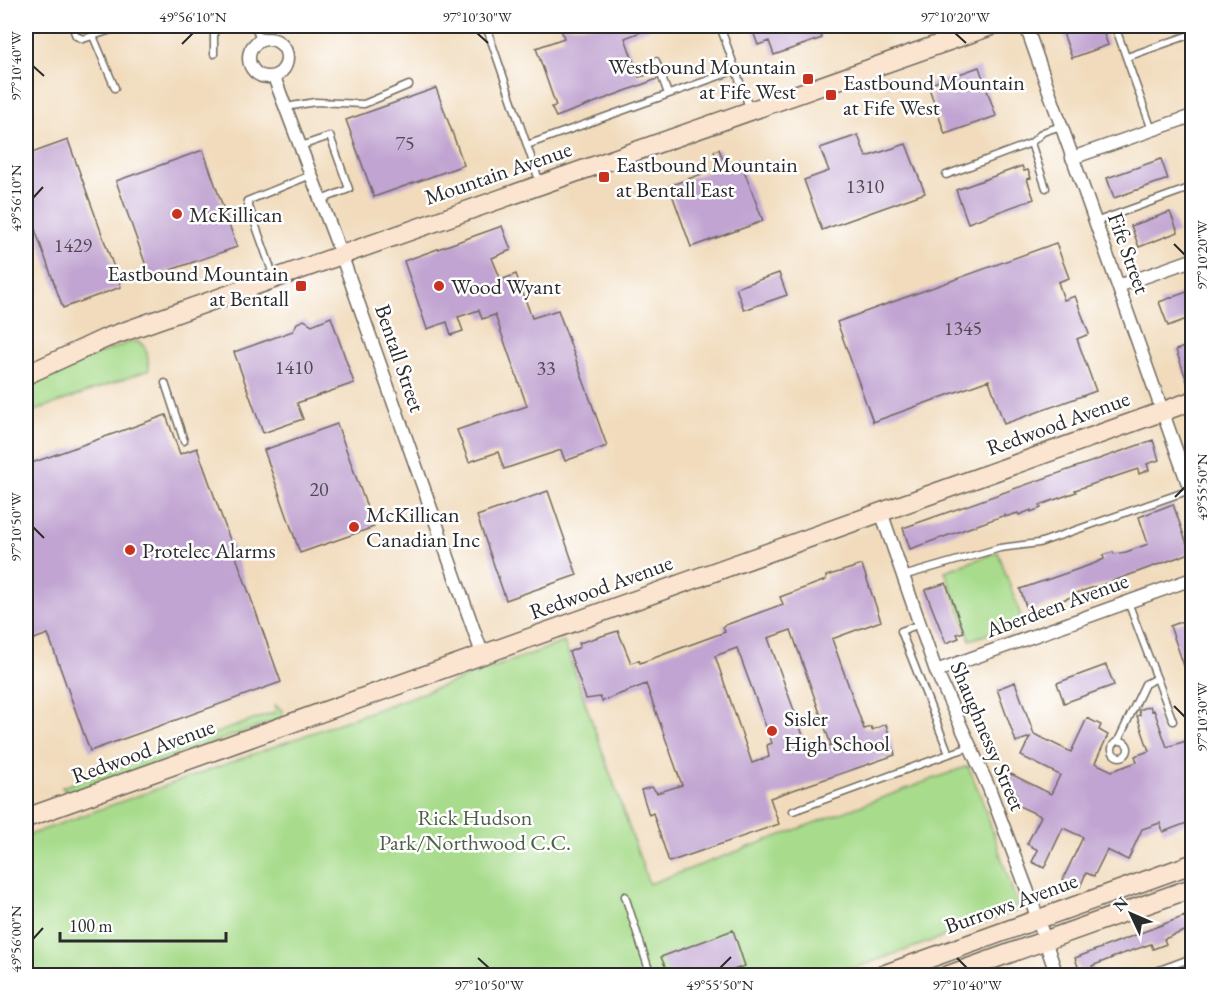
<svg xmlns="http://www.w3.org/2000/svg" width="1218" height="1001" viewBox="0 0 1218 1001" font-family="'EB Garamond',serif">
<rect width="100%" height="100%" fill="#fff"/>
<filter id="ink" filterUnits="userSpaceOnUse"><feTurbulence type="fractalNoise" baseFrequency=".0167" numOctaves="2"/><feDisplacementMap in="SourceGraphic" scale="12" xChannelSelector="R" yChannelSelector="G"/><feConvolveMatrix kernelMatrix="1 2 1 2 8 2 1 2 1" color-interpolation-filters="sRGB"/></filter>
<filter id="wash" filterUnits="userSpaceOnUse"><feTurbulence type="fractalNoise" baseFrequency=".008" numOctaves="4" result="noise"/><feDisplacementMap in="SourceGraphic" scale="24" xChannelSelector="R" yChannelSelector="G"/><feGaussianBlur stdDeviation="1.35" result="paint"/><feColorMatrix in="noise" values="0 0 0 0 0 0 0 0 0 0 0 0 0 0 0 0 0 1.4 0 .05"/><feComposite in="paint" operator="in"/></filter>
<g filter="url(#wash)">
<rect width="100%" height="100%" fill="#f1dbbc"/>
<path fill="#a8dc8c" stroke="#6a845c" stroke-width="1.5" d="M134,341C148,342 148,358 149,370L26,414V386L95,355Z
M998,552L1023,622L970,640L945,571Z
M564,642L649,884L968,766L981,797L1019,910L835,975H26V836Z
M275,705L282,710V718L68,794L62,787L276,712Z"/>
<g id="blocks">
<path fill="#c1a4d1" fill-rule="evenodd" d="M560,26H656L625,38L639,77L655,73L657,79L556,117L551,107L556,106L536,48L564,38Z
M751,26H817L822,38L774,55L769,41L758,45Z
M1074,26H1101L1108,45L1072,58L1062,30Z
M979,67L996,116L945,134L928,85Z
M436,88L464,165L374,197L346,120Z
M858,135L866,157L906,144L925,193L822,230L804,180L829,171L820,148Z
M68,140L121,287L63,308L26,204V155Z
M719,149L725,165L740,160L763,221L691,247L669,186L718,168L714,151Z
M203,150L237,247L150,277L116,181Z
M1161,159L1168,179L1114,198L1107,178Z
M1022,166L1024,171L1028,170L1031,178L1027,179L1034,199L968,223L956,190Z
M1170,212L1178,232L1139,247L1131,226Z
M502,226L511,250L492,258L501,280L516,274L532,318L558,310L607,446L565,461L561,450L504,469L498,452L469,462L457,430L527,406L495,315L482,319L479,310L458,317L463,331L451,335L447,322L427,329L404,261Z
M1056,243L1069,278L1058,282L1064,300L1075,296L1089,334L1077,339L1096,391L1004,424L989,380L873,422L837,322Z
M779,273L787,295L744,310L736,288Z
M1192,290V317L1168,326L1159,302Z
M331,317L354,383L297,403L303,419L263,433L234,352L293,331L297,323L304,320L312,325Z
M1192,344V390H1190L1176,350Z
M166,415L180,454L197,448L281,682L90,751L48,634L26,642V465Z
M337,424L374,527L300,553L264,450Z
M1153,440L1159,460L1147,464L1149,470L1139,474L1138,469L1075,490L1076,492L1040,505L1041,508L1031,512V510L1019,515L1018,513L1005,517V515L910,549L903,528Z
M548,491L577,575L506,600L477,516Z
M1173,504L1190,553L1110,582L1073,594L1074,596L1028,612L1020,589L1093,564L1104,559L1103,555L1113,552L1114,554L1126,552L1148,544L1139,517Z
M862,565L881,621L832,639L864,729L871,727L872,730L886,724L895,755L770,798L779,824L669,862L653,813L649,815L641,790L652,787L657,793L682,785L646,684L602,701L600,697L586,699L569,652L580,647L579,643L618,631L631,663L639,660L640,663L725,632L723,626L783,604L780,597L826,580V576ZM791,630L831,745L809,752L768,638ZM737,648L772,743L767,745L769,757L752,763L715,656Z
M946,583L964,632L957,634L959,638L946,643L925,590Z
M1189,619L1192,630L1191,686L1170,626Z
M1106,665L1114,685L1064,703L1057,683Z
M1015,682L1034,734L1071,752L1087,718L1101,725L1099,730L1108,735L1095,763L1112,771L1137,762L1135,756L1149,751L1137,716L1140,715L1139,710L1150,706L1152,711L1154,710L1167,747L1192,739V821L1163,832L1160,823L1142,829L1128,860L1107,850L1094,876L1086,873L1080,887L1063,879L1083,837L1063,828L1044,868L1032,862L1038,850L1027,844L1041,816L1012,803L1017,794L1004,788L1011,774L1051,794L1060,775L1021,756L1030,737L1016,742L997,689Z
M1185,916L1190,929L1164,939L1166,944L1153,949L1151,944L1122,954L1092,966L1094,971L1081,975L1075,958Z
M733,930L745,966L719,975L717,972L707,975H669L661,957Z"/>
</g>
</g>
<g filter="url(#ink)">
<use href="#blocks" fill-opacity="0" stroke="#70695e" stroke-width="1.5"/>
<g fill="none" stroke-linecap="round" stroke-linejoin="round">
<g stroke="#70695e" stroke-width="9">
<path id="lane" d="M72,26L76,36L83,39L124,26
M214,26V54
M255,26L260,41
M486,26L540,183
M720,26L750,110
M1115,26L1152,130
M93,36L115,88
M1127,57L1192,34
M656,61L668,94
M286,107L315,102L364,104L409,85
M1031,143L1046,188
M527,145L736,70
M301,146L330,136L349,189L321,200
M946,175L1031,143L1043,132L1061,126
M1095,222L1192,187
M274,277L247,201L311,175
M165,383L184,441
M903,576L1000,548L1039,543L1190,490
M1128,602L1173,721
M920,624L901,631L949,754L970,747
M1112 749a8 8 0 1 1 16 0a8 8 0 1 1-16 0Z
M1118,741L1145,684L1157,678
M793,811L949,754
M625,896L651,976
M1143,976L1192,958"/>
</g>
<g stroke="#70695e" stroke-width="15">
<path id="street" d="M1026,26L1192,495
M249 58a19 19 0 1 1 38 0a19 19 0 1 1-38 0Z
M274,77L341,254L483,656
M1072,158L1192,116
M1118,286L1192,260
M881,512L936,671L989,788L1034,908L1057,976
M936,671L1192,579"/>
</g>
<g stroke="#70695e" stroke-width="21">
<path id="secondary" d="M26,375L106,338L991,26
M26,818L1192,401
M880,976L1192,864
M946,976L1192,888"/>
</g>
<use href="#lane" stroke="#fff" stroke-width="6"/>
<use href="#street" stroke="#fff" stroke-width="12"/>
<use href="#secondary" stroke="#fce5d0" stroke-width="18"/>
</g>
</g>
<path fill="none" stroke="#2b2b2b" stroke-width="2" d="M477,33L488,43M955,33L966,43M182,44L193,33M33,66L44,76M33,198L43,187M1174,244L1185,255M1175,497L1185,487M33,527L44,538M1174,706L1185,717M33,939L43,928M478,958L489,968M957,958L967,968M720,968L731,957"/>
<g fill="#c8321e" stroke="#fff" stroke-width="2">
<rect x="802" y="73" width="12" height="12" rx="3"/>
<rect x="825" y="89" width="12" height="12" rx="3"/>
<rect x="598" y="171" width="12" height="12" rx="3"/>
<circle cx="177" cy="214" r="6"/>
<rect x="295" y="280" width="12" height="12" rx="3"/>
<circle cx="439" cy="286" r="6"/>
<circle cx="354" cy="527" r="6"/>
<circle cx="130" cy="550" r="6"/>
<circle cx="772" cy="731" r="6"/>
</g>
<g text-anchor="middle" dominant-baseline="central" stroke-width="5" stroke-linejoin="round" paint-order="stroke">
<g font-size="20" fill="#504954">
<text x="405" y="143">75</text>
<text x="865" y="186">1310</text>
<text x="73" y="245">1429</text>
<text x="963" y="328">1345</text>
<text x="294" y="367">1410</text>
<text x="546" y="368">33</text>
<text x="319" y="489">20</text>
</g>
<g font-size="22" fill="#2b2b2b" stroke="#fff" text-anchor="start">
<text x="796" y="66" text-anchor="end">Westbound Mountain<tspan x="796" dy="25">at Fife West</tspan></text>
<text x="843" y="82">Eastbound Mountain<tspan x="843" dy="25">at Fife West</tspan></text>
<text x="616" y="164">Eastbound Mountain<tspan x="616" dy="25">at Bentall East</tspan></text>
<text x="189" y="214">McKillican</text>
<text x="289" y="273" text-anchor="end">Eastbound Mountain<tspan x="289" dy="25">at Bentall</tspan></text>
<text x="451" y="286">Wood Wyant</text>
<text x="366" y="514">McKillican<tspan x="366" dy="25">Canadian Inc</tspan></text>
<text x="142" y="550">Protelec Alarms</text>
<text x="784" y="718">Sisler<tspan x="784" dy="25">High School</tspan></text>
</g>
<g font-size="22" fill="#2b2b2b" stroke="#fff">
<text transform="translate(498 173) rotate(-19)">Mountain Avenue</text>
<text transform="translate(1129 253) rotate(70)">Fife Street</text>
<text transform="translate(400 358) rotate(71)">Bentall Street</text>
<text transform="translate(1058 423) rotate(-20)">Redwood Avenue</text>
<text transform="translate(601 587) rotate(-20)">Redwood Avenue</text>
<text transform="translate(1057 605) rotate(-20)">Aberdeen Avenue</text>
<text transform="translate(988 736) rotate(67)">Shaughnessy Street</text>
<text transform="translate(143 751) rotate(-20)">Redwood Avenue</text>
<text transform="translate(1011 903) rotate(-20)">Burrows Avenue</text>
</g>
<g font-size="22" fill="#506048" stroke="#fff">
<text x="475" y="817">Rick Hudson<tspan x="475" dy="25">Park/Northwood C.C.</tspan></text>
</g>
</g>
<rect width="1218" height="1001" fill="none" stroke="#fff" stroke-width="66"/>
<g transform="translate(1131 914) rotate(314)" stroke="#ffffff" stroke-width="4.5" paint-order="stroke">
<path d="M0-4.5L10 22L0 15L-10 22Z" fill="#2b2b2b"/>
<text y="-9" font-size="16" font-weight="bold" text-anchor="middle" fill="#2b2b2b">N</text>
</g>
<path d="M60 932v9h166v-9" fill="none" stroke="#2b2b2b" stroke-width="3"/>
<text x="69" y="932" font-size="18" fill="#2b2b2b" stroke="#ffffff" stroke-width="4.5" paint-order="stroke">100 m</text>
<rect x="33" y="33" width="1152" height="935" fill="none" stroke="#2b2b2b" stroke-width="2"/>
<g font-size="15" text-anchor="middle" fill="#2b2b2b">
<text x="193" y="22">49°56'10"N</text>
<text x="477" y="22">97°10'30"W</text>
<text x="955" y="22">97°10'20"W</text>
<text transform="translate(16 66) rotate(-90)" y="5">97°10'40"W</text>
<text transform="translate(16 198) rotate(-90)" y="5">49°56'10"N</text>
<text transform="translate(1202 255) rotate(-90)" y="5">97°10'20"W</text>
<text transform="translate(1202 487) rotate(-90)" y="5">49°55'50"N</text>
<text transform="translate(16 527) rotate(-90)" y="5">97°10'50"W</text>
<text transform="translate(1202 717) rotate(-90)" y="5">97°10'30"W</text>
<text transform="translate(16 939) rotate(-90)" y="5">49°56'00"N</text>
<text x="489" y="990">97°10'50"W</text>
<text x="720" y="990">49°55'50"N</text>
<text x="967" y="990">97°10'40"W</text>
</g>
</svg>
